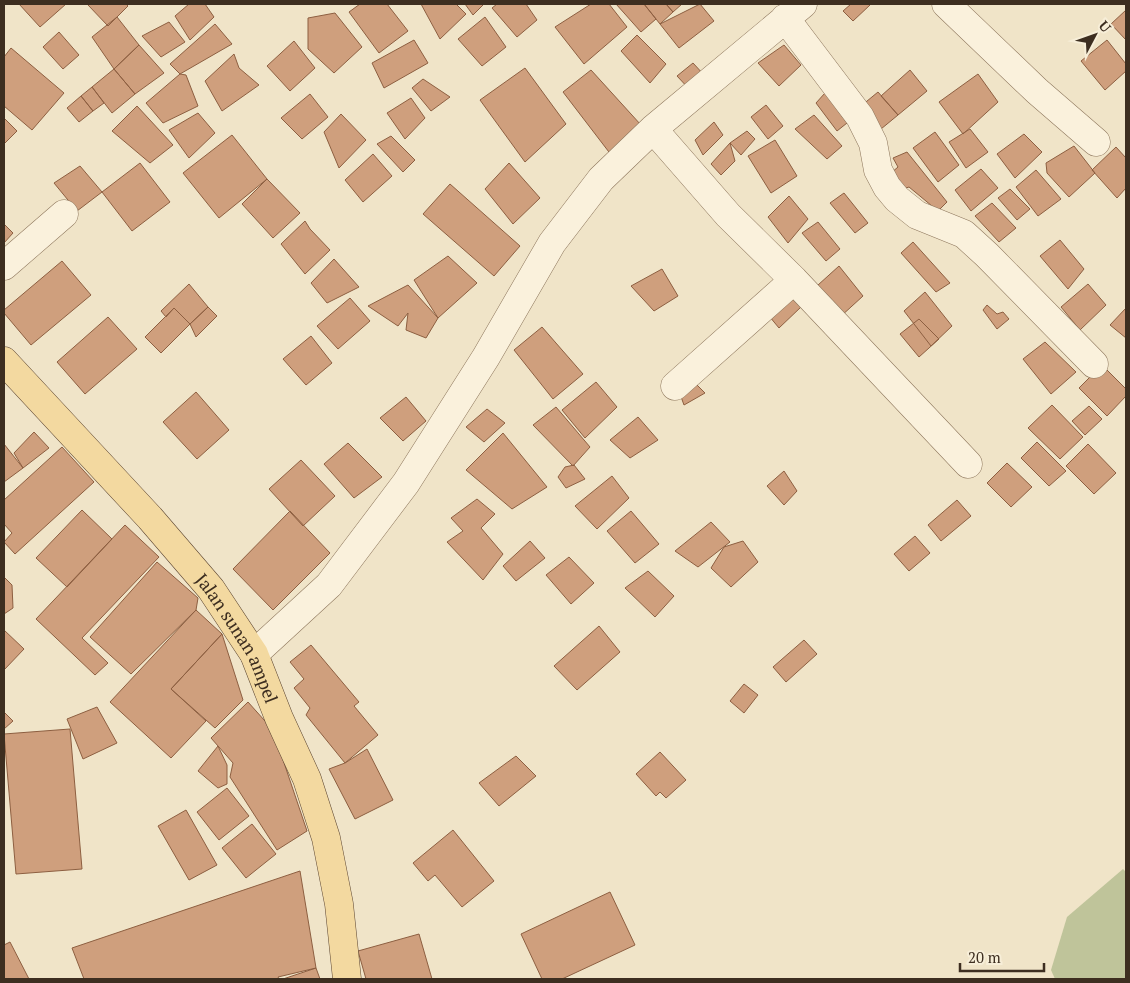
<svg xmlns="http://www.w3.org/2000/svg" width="1130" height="983" viewBox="0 0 1130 983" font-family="'PT Serif',serif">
<rect width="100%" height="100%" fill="#f0e4c8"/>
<path fill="#bfc49a" d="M1123,869L1126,872V979H1055L1051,970L1067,917Z"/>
<path fill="#cf9f7d" stroke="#8d5f41" d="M19,4H66L40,27Z
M90,4H126L128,6L108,26L88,5Z
M189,4H205L214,17L190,40L175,16Z
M360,4H387L408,31L379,53L349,12Z
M421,4H456L466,14L440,39Z
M465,4H484L473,15Z
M497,4H526L537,20L517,37L492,8Z
M591,4H609L627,27L584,64L555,27Z
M616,4H644L656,19L641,32Z
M644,4H666L673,12L660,24Z
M666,4H682L673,12Z
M700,4L714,21L679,48L660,24Z
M851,4H869L870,5L853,21L843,11Z
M1126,10V40L1111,24Z
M335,13L362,47L334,73L308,49V18Z
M117,17L139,45L114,69L92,37Z
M485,17L506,47L482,66L458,39Z
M169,22L185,42L161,57L142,36Z
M215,24L232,44L180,74L170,64Z
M59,32L79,55L63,69L43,47Z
M637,35L666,64L650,83L621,51Z
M414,40L428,63L384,88L372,63Z
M1107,40L1126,64V71L1105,90L1081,61Z
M294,41L315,68L290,91L267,66Z
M139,45L164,73L135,94L114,69Z
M784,45L801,65L779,86L758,63Z
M11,48L64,93L32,130L4,106V57Z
M234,54L239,68L259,85L222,111L205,81Z
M693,63L705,76L691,91L677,76Z
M525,68L566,124L525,162L480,100Z
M114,69L135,94L112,113L92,87Z
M591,70L641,125L612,156L563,92Z
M910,70L927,91L898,115L881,96Z
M180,74L186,75L198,106L163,123L146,103Z
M978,74L998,102L963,134L939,102Z
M423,79L450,97L431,111L412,88Z
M92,87L104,103L93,111L81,96Z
M878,92L898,115L881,129L861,106Z
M825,93L847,123L837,131L816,103Z
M310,94L328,117L302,139L281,118Z
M81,96L93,111L79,122L67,108Z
M411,98L425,118L405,139L387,113Z
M766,105L783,126L768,139L751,117Z
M137,106L173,145L150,163L112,131Z
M198,113L215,133L189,158L169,130Z
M341,114L366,140L339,168L324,132Z
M814,115L842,146L827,159L795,129Z
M4,118L17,131L4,144Z
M714,122L723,135L703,155L695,140Z
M970,129L988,152L966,168L949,142Z
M747,131L755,139L741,155L730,143Z
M935,132L959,165L938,182L913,148Z
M1024,134L1042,152L1015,178L997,154Z
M232,135L267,179L219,218L183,173Z
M391,136L415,160L403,172L377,144Z
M775,140L797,176L771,193L748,156Z
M730,143L735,161L721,175L711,164Z
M1074,146L1095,173L1069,197L1047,173L1046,163Z
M1116,147L1126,158V188L1117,198L1092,170Z
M907,152L947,202L938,211L909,187L903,189L891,173L898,167L893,158Z
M373,154L392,176L363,202L345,180Z
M140,163L170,202L132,231L102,192Z
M509,163L540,198L513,224L485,189Z
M80,166L102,192L77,211L54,183Z
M981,169L998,188L971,211L955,190Z
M1036,170L1061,199L1038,216L1016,187Z
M267,179L300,213L273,238L242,204Z
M450,184L520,246L494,276L423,214Z
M1010,189L1030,209L1017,220L998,198Z
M844,193L868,223L855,233L830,203Z
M789,196L808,219L788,243L768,217Z
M992,203L1016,228L999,242L975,216Z
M305,221L310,229L330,250L305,274L281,244Z
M818,222L840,249L826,261L802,233Z
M4,224L13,233L4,243Z
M1060,240L1084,269L1068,289L1040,256Z
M913,242L950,283L936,292L901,253Z
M448,256L477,283L438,318L414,280Z
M334,259L359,287L327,303L311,283Z
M62,261L91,295L31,345L4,313V310Z
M839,266L863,296L840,317L818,285Z
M662,269L678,296L654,311L631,286Z
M773,280L801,307L779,328L755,299Z
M189,284L208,307L190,324L174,308L166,317L161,311Z
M1088,284L1106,305L1080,330L1061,307Z
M408,285L438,318L426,338L406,330L408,313L398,326L368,306Z
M925,292L952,326L931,346L904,311Z
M350,298L370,321L338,349L317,326Z
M987,305L997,314L1003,312L1009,319L997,329L983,310Z
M208,307L217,316L196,337L190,324Z
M174,308L190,324L161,353L145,337Z
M1126,308V338L1110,325Z
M108,317L137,349L85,394L57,362Z
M919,319L939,339L919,357L900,334Z
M542,327L583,374L553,399L514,350Z
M311,336L332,363L306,385L283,359Z
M1045,342L1076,372L1051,394L1023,359Z
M1102,365L1126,389V396L1107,416L1079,388Z
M596,382L617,407L585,438L562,410Z
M694,382L705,393L684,405L680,394Z
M196,392L229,430L197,459L163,422Z
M406,397L426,421L403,441L380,418Z
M1052,405L1083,437L1060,459L1028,428Z
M1089,406L1102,419L1085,435L1072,421Z
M556,407L590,447L573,466L533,425Z
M487,409L505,423L484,442L466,427Z
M638,417L658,440L630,458L610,440Z
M34,432L49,448L23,468L14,453Z
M503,433L547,487L512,509L466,470Z
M1037,442L1066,471L1049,486L1021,458Z
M348,443L382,477L354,498L324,464Z
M4,444L23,468L4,482Z
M1088,444L1116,473L1094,494L1066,466Z
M62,447L94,482L15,554L4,542L12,533L4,524V500Z
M301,460L335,496L303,526L269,489Z
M1007,463L1032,487L1011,507L987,483Z
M574,465L585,479L566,488L558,477L565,467Z
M784,471L797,491L784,505L767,486Z
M612,476L629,498L597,529L575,506Z
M477,499L495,514L481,528L503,554L483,580L447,542L463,531L451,518Z
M957,500L971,516L941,541L928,525Z
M82,510L112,539L67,587L36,558Z
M290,511L330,553L273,610L233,569Z
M631,511L659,544L635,563L607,531Z
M711,522L730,542L698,567L675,551Z
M125,525L159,557L82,638L108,663L95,675L36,619Z
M915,536L930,553L909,571L894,554Z
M530,541L545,558L516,581L503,566Z
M743,541L758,562L731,587L711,568L724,547Z
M569,557L594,583L571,604L546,575Z
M157,562L198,598L196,610L131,674L90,637Z
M648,571L674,596L655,617L625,588Z
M4,577L12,585L13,608L4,614Z
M196,610L222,634L171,689L206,721L171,758L110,702Z
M599,626L620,652L577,690L554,666Z
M4,630L24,649L4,670Z
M222,634L243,700L215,728L171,689Z
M804,640L817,654L786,682L773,667Z
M311,645L359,702L354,706L378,735L345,763L306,715L310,708L294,688L304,679L290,662Z
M744,684L758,695L744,713L730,701Z
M248,702L273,730L307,831L277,850L230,777L233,763L211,738Z
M97,707L117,743L83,759L67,719Z
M4,712L13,721L4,729Z
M70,729L82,869L16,874L4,734Z
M218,746L227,765V784L218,788L198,771Z
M367,749L393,800L355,819L329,769L345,763Z
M660,752L686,780L666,798L660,792L656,796L636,774Z
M516,756L536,776L499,806L479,783Z
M227,788L249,816L219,840L197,812Z
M186,810L217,865L189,880L158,826Z
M252,824L276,854L246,878L222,848Z
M453,830L494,881L462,907L435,875L428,881L413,863Z
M300,871L316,968L278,977L279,979H84L72,948Z
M610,892L635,945L562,979H542L521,934Z
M419,934L432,979H366L358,951Z
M10,942L29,979H4V945Z
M316,968L320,979H283Z"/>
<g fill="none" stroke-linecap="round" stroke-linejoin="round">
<g stroke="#8d765c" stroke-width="29">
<path id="minor" d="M946,4L1037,91L1096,142
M785,18L860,117L873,143L878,170L887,187L897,199L917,215L964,234L987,255L1094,364
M653,129L728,215L794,280L968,464
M4,266L64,214
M675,386L794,280
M254,654L329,585L406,483L486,357L552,243L601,179L653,129L803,4"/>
</g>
<g stroke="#5b4430" stroke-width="29">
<g id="major">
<path id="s1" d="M4,361L150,518L211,589L254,654L279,718L307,779L326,838L339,904L347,979"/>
</g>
</g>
<use href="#minor" stroke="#faf1dc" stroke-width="28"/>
<use href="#major" stroke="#f3d9a0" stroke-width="28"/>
</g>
<g text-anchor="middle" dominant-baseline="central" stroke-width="4.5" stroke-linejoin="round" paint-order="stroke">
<g font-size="18" fill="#3d2e20" stroke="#f7eed8">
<text stroke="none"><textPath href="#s1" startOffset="364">Jalan sunan ampel</textPath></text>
</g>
</g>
<rect width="1130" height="983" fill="none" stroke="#3d2e20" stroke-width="10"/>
<g transform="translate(1095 35) rotate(49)" stroke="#f7eed8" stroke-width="4" paint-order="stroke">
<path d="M0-4L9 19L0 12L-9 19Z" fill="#3d2e20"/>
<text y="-8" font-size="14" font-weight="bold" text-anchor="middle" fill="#3d2e20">U</text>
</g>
<path d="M960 963v8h84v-8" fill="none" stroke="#3d2e20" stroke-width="2.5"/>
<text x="968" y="963" font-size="15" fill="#3d2e20" stroke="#f7eed8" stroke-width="4" paint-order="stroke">20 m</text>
</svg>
